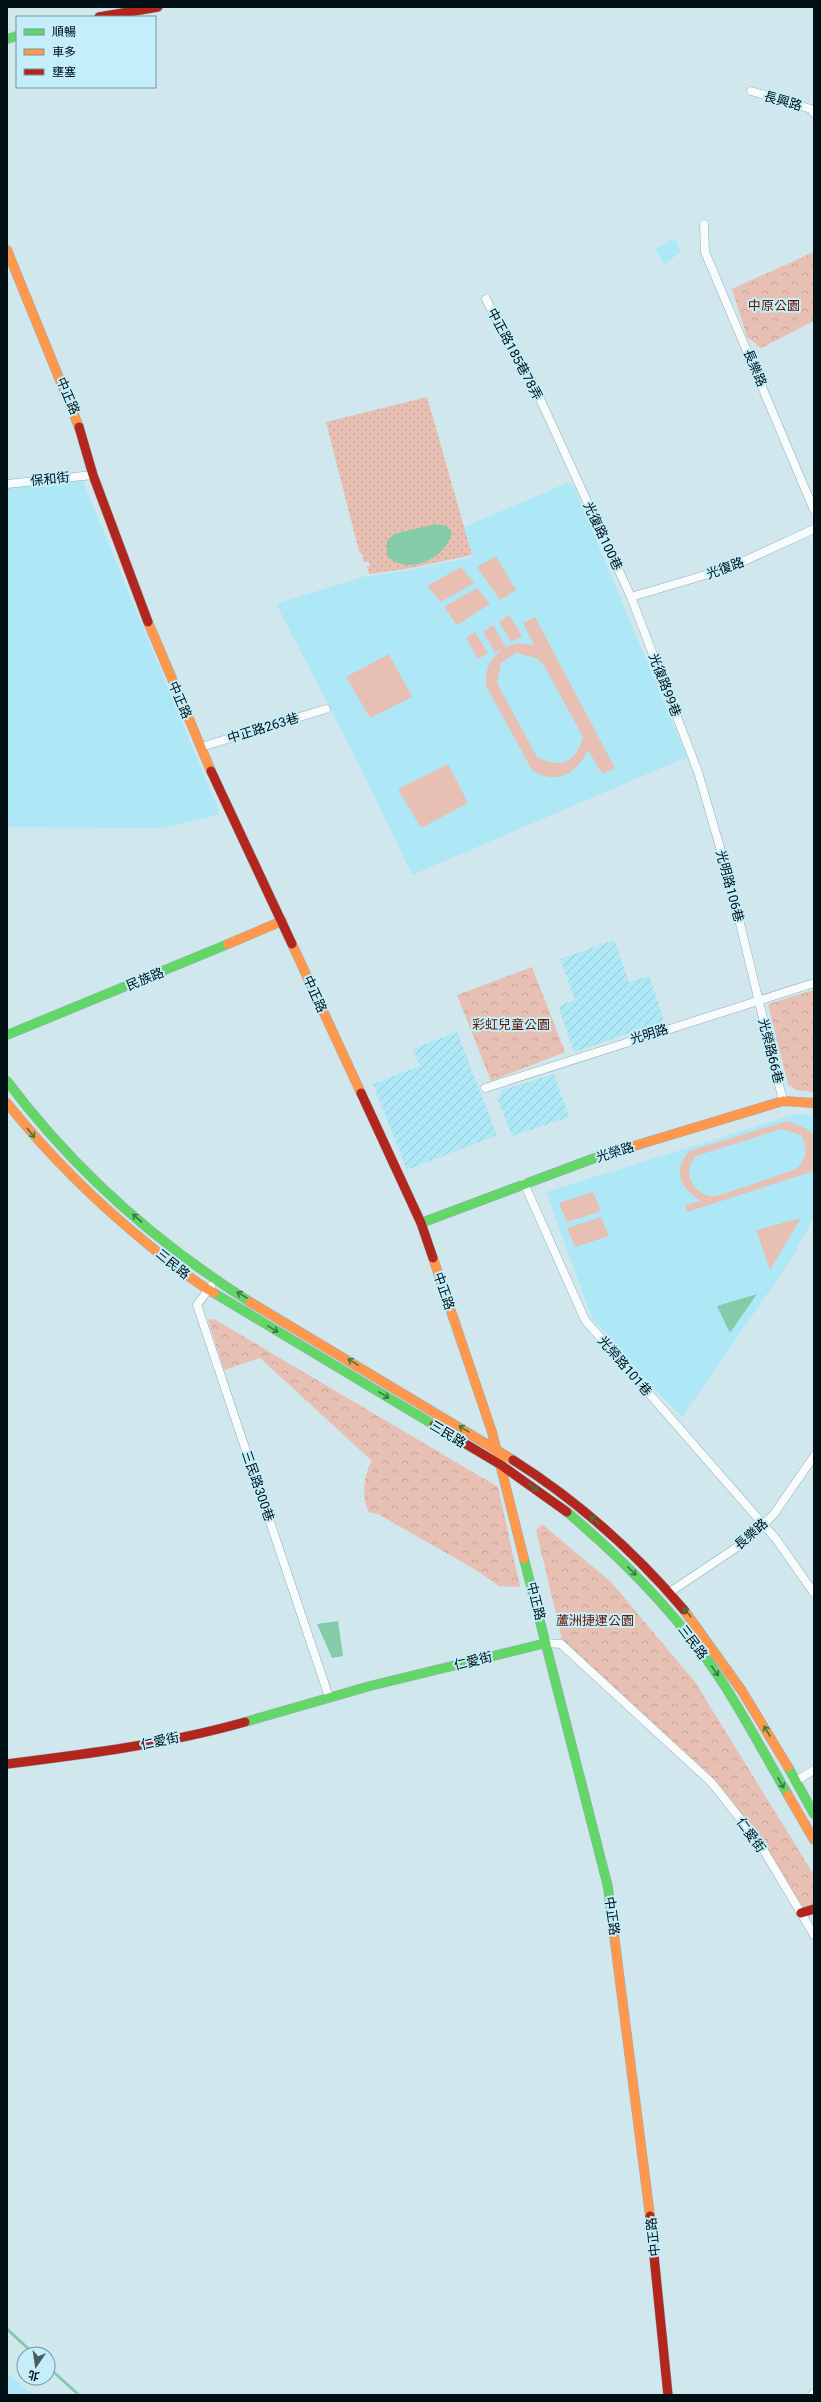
<svg xmlns="http://www.w3.org/2000/svg" width="821" height="2402" viewBox="0 0 821 2402" font-family="Roboto,'Noto Sans TC',sans-serif">
<defs>
<pattern id="industrial-furrows" width="10" height="10" patternUnits="userSpaceOnUse"><rect width="10" height="10" fill="#aee8f7"/><path d="M-1 1l2-2M0 10L10 0M9 11l2-2" fill="none" stroke="#94c6d3"/></pattern>
<pattern id="grass-dots" width="8" height="8" patternUnits="userSpaceOnUse"><rect width="8" height="8" fill="#e8bfb3"/><path d="M2 2h.1M6 6h.1" fill="none" stroke="#c5a399" stroke-width="1.8" stroke-linecap="round"/></pattern>
<pattern id="park-crowns" width="20" height="18" patternUnits="userSpaceOnUse"><rect width="20" height="18" fill="#e8bfb3"/><path d="M2 6a3 3 0 1 1 6 0M12 15a3 3 0 1 1 6 0" fill="none" stroke="#c5a399"/></pattern>
</defs>
<rect width="100%" height="100%" fill="#d0e7ed"/>
<path fill="#aee8f7" d="M674,238L681,252L664,264L655,249Z
M82,479L220,814L162,828L7,827V488Z
M567,483L573,485L687,757L412,875L359,764L276,604L362,577L405,571L473,557L464,527Z
M796,1114L814,1115V1217L792,1258L682,1417L643,1377L592,1318L546,1192Z
M7,2373L33,2395H7Z"/>
<path fill="url(#industrial-furrows)" d="M614,940L629,982L649,976L664,1021L574,1052L558,1006L575,1000L560,959Z
M457,1032L497,1135L407,1170L373,1084L420,1066L413,1049Z
M554,1074L569,1117L512,1136L498,1100L502,1090Z"/>
<path fill="url(#grass-dots)" d="M427,397L472,555L406,569L369,574L367,566H370L369,562H364L362,557L364,556L359,551L326,422Z"/>
<path fill="url(#park-crowns)" d="M814,252V321L761,348L747,337L732,289Z
M532,967L565,1052L491,1081L457,995Z
M814,990V1092L796,1090L788,1084L768,1004Z
M214,1319L498,1487L520,1587L499,1586L476,1570L378,1514L369,1512C361,1500 364,1472 372,1461L260,1358L224,1370L208,1320Z
M542,1524L611,1582L695,1682L814,1875V1909L801,1913L716,1782L562,1639L536,1530Z"/>
<path fill="#e8bfb3" fill-rule="evenodd" d="M496,556L516,590L500,600L477,567Z
M461,567L474,583L441,602L427,586Z
M477,588L490,604L457,625L444,607Z
M509,615L522,636L511,642L499,622Z
M535,617L615,768L602,774L588,750C577,774 555,786 532,770L486,686C485,668 490,659 503,648L495,652L483,632L493,625L506,647L518,643L534,645L523,623ZM516,653L536,658L543,664L583,737C575,764 561,769 537,757L497,683L501,663Z
M475,632L488,653L478,659L466,638Z
M389,654L412,697L370,718L346,677Z
M448,764L468,803L421,828L398,789Z
M787,1121L807,1129L814,1135V1162L812,1166L814,1165V1171L687,1212L685,1205L701,1201C680,1188 672,1172 689,1151ZM781,1129L801,1135C807,1147 808,1158 797,1168C792,1171 724,1194 716,1196C703,1198 689,1185 689,1172C689,1167 693,1160 696,1156Z
M593,1192L601,1211L567,1222L559,1203Z
M601,1217L609,1236L575,1247L567,1228Z
M801,1218L770,1270L756,1230Z"/>
<path fill="#84cca9" d="M436,524L447,526L452,533C446,559 407,576 387,556V541L394,534Z
M757,1294L730,1333L717,1306Z
M338,1621L343,1656L332,1658L317,1624Z"/>
<g fill="none" stroke-linecap="round" stroke-linejoin="round">
<path stroke="#84cca9" stroke-width="3" d="M7,2329L34,2354
M48,2367L79,2395"/>
<g stroke="#95adb3" stroke-width="9">
<path id="street" d="M751,91L811,109L814,113
M704,224L705,252L814,510
M486,299L508,343L530,377L631,597L698,772L729,878L783,1101
M7,484L93,475
M631,597L729,568L814,529
M201,747L326,709
M485,1088L814,983
M524,1183L585,1320L776,1539L814,1593
M211,1286L197,1305L329,1697
M670,1592L749,1539L774,1514L814,1456
M546,1643L561,1644L712,1783L760,1844L814,1935
M796,1781L814,1770
M812,2395L814,2393"/>
</g>
<g stroke="#95adb3" stroke-width="10">
<path id="fast" d="M7,39L17,36
M7,1035L228,944
M7,1081C73,1169 156,1243 250,1302
M421,1223L592,1159L624,1149
M214,1293L434,1425
M567,1512C625,1561 679,1616 721,1680C745,1717 766,1757 788,1795
M524,1559L608,1887L611,1911
M245,1722L370,1686L546,1643
M788,1767L814,1814"/>
</g>
<g stroke="#95adb3" stroke-width="10">
<path id="slow" d="M7,250L79,427
M148,622L211,771
M228,944L282,921
M292,944L361,1093
M7,1103C50,1157 97,1203 150,1246C171,1263 191,1280 214,1293
M624,1149L783,1101L814,1103
M433,1258L492,1432L524,1559
M250,1302L513,1460
M684,1610L742,1691L788,1767
M788,1795L814,1840
M611,1911L650,2216"/>
</g>
<g stroke="#95adb3" stroke-width="10">
<path id="jam" d="M99,17L158,7
M79,427L93,475L148,622
M211,771L292,944
M361,1093L421,1223L433,1258
M434,1425L501,1465L567,1512
M513,1460C578,1501 634,1551 684,1610
M7,1764C87,1754 167,1744 245,1722
M801,1913L814,1909
M650,2216L668,2395"/>
</g>
<use href="#street" stroke="#f8fbfc" stroke-width="8"/>
<use href="#fast" stroke="#63d668" stroke-width="9"/>
<use href="#slow" stroke="#ff974d" stroke-width="9"/>
<use href="#jam" stroke="#b3261e" stroke-width="9"/>
</g>
<defs><path id="oneway-shaft" d="M-6 0H5M1.5-3L5.5 0L1.5 3" fill="none" stroke-width="1.6" stroke-linecap="round" stroke-linejoin="round"/></defs>
<g stroke="#367c42">
<use href="#oneway-shaft" transform="translate(31 1133) rotate(51)"/>
<use href="#oneway-shaft" transform="translate(137 1218) rotate(-139)"/>
<use href="#oneway-shaft" transform="translate(242 1295) rotate(-149)"/>
<use href="#oneway-shaft" transform="translate(273 1329) rotate(31)"/>
<use href="#oneway-shaft" transform="translate(353 1362) rotate(-149)"/>
<use href="#oneway-shaft" transform="translate(384 1395) rotate(31)"/>
<use href="#oneway-shaft" transform="translate(464 1429) rotate(-148)"/>
<use href="#oneway-shaft" transform="translate(533 1487) rotate(36)"/>
<use href="#oneway-shaft" transform="translate(595 1520) rotate(-137)"/>
<use href="#oneway-shaft" transform="translate(632 1571) rotate(45)"/>
<use href="#oneway-shaft" transform="translate(687 1612) rotate(-129)"/>
<use href="#oneway-shaft" transform="translate(715 1671) rotate(54)"/>
<use href="#oneway-shaft" transform="translate(767 1731) rotate(-121)"/>
<use href="#oneway-shaft" transform="translate(781 1783) rotate(60)"/>
</g>
<g text-anchor="middle" dominant-baseline="central" stroke-width="4" stroke-linejoin="round" paint-order="stroke">
<g font-size="13" fill="#000f14" stroke="#c3eefa">
<text transform="translate(783 101) rotate(16)">長興路</text>
<text transform="translate(515 354) rotate(62)">中正路185巷78弄</text>
<text transform="translate(755 368) rotate(67)">長樂路</text>
<text transform="translate(68 396) rotate(67)">中正路</text>
<text transform="translate(50 479) rotate(-6)">保和街</text>
<text transform="translate(603 536) rotate(65)">光復路100巷</text>
<text transform="translate(725 568) rotate(-20)">光復路</text>
<text transform="translate(665 685) rotate(69)">光復路99巷</text>
<text transform="translate(180 700) rotate(67)">中正路</text>
<text transform="translate(263 728) rotate(-17)">中正路263巷</text>
<text transform="translate(730 886) rotate(75)">光明路106巷</text>
<text transform="translate(145 979) rotate(-22)">民族路</text>
<text transform="translate(315 994) rotate(66)">中正路</text>
<text transform="translate(649 1034) rotate(-17)">光明路</text>
<text transform="translate(771 1051) rotate(76)">光榮路66巷</text>
<text transform="translate(615 1152) rotate(-17)">光榮路</text>
<text transform="translate(173 1264) rotate(39)">三民路</text>
<text transform="translate(444 1291) rotate(71)">中正路</text>
<text transform="translate(625 1366) rotate(49)">光榮路101巷</text>
<text transform="translate(448 1434) rotate(31)">三民路</text>
<text transform="translate(258 1486) rotate(71)">三民路300巷</text>
<text transform="translate(751 1534) rotate(-41)">長樂路</text>
<text transform="translate(536 1601) rotate(76)">中正路</text>
<text transform="translate(693 1642) rotate(53)">三民路</text>
<text transform="translate(473 1661) rotate(-14)">仁愛街</text>
<text transform="translate(160 1741) rotate(-12)">仁愛街</text>
<text transform="translate(751 1835) rotate(54)">仁愛街</text>
<text transform="translate(612 1916) rotate(82)">中正路</text>
<text transform="translate(653 2237) rotate(-96)">中正路</text>
</g>
<g font-size="13" fill="#691800" stroke="#c3eefa">
<text x="774" y="305">中原公園</text>
<text x="511" y="1024">彩虹兒童公園</text>
<text x="595" y="1620">蘆洲捷運公園</text>
</g>
</g>
<rect width="821" height="2402" fill="none" stroke="#000f14" stroke-width="16"/>
<rect x="16" y="16" width="140" height="72" fill="#c3eefa" stroke="#75959e"/>
<rect x="24" y="29" width="20" height="6" fill="#63d668" stroke="#75959e"/>
<text x="52" y="36" font-size="12" fill="#000f14">順暢</text>
<rect x="24" y="49" width="20" height="6" fill="#ff974d" stroke="#75959e"/>
<text x="52" y="56" font-size="12" fill="#000f14">車多</text>
<rect x="24" y="69" width="20" height="6" fill="#b3261e" stroke="#75959e"/>
<text x="52" y="76" font-size="12" fill="#000f14">壅塞</text>
<g transform="translate(36 2366) rotate(193)"><circle r="19" fill="#c3eefa" stroke="#75959e"/>
<path d="M0-3L7 15L0 10L-7 15Z" fill="#495b60"/>
<text y="-6" font-size="11" font-weight="bold" text-anchor="middle" fill="#000f14">北</text>
</g>
</svg>
